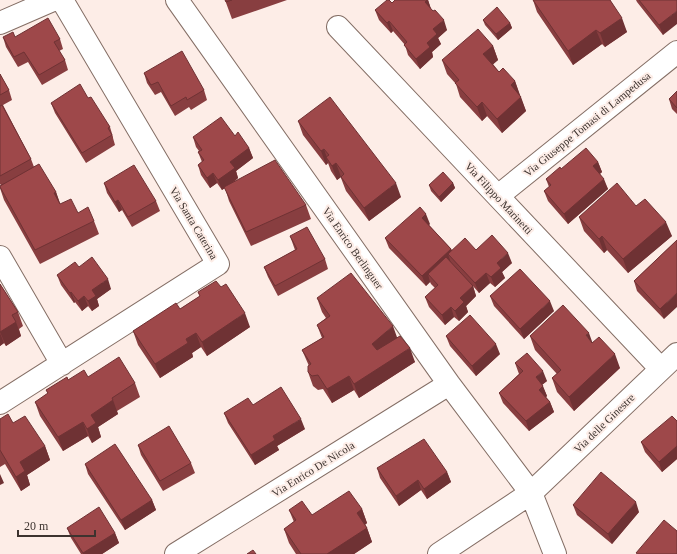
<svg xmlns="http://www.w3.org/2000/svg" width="677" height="554" viewBox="0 0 677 554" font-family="'Times New Roman',serif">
<rect width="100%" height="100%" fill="#fdede7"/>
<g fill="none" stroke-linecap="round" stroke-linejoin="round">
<g stroke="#846e65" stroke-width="24">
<path id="minor" d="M177,0L449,384L531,493L555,554
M0,23L53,0
M338,27L661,369
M498,196L677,52
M0,257L62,364
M0,403L218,264L62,0
M176,554L449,384
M439,554L531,493L677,354"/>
</g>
<use href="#minor" stroke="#fff" stroke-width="22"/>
</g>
<path fill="#883e40" d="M225,0H287L232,19Z
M395,0H428L431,9L447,30L438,38L441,44L432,52L433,57L420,69L408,55L405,45L393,31L391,33L379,20L375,10L392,3Z
M533,0H610L627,32L605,47L602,44L573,65L537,12Z
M636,0H677L663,35L637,2Z
M483,20L510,23L512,28L498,40L485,25Z
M3,37H15L60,39L63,49L59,51L65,60L68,70L42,85L28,62L18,67L6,47Z
M493,46L498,60L493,64L499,72L515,81L520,96L526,111L502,133L487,116L482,121L460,97L456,84L447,74L442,60Z
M144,73L204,90L207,100L191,110L189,107L175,116L161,92L155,95L147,83Z
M0,74L9,90L12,100L3,105L31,159L34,167L56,192L60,204L94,221L99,234L40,264L4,200L0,188V186L1,185L0,184Z
M677,91V114L672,109L669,99Z
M88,98L110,127L113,137V138L115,145L86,163L55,113L51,103Z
M298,121L401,197L369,221L346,191L341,178V177L337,180L331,171L328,163L326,165L303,135Z
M235,136L249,148L253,158L236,171L238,178L235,181L306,205L311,219L251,246L229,201L225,188L222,190L217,183L210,188L201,175L198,165L202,162L198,152L199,151L196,147L193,137Z
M598,162L602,172L600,174L608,189L568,224L548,201L544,191L549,187L546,179L561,169Z
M104,183L156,201L160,211L132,227L122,210L119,212L107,193Z
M453,183L455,188L441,202L431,191L429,185Z
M636,206L672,236L628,273L607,250L604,253L584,231L579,217Z
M430,224L429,225L452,250H476L512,263L502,272L505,278L495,287L490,283L479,293L473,286L476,296L466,306L468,312L459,321L454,317L445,325L429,307L425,297L435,288L431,284L430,282L426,286L389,248L385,238Z
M290,236L325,259L328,269L278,296L268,277L264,267L295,250Z
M677,240L664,319L637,291L634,281Z
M79,267L111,289L97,299L99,306L92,311L88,306L82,311L75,302L74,303L61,285L57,275Z
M0,284L18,312L23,326L19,329L21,336L6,346L4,343L0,346Z
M198,292L250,327L207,356L201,347L192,353L193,357L160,378L138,345L133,331L180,309L200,296Z
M490,296L554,311L524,339L494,306Z
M317,298L397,338L415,362L359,398L354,390L332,403L323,389L318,390L313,386L308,372L309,366L302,350L322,338L317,325L326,318L322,312Z
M446,336L500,354L476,376L450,346Z
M530,336L592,342L620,368L574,411L557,392L552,378L557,374L535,350Z
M515,363L547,381L542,385L547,396L546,397L550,402L554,412L529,431L503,403L499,393L519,374Z
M88,377L135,383L140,397L117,411L118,414L98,427L101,437L92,443L88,436L63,451L40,416L35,402L48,394L46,390L68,380Z
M253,405L305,429L277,446L279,450L255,465L228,423L224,413Z
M0,419L13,423L45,446L50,460L27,475L30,485L21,491L5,464L0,467Z
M677,421V459L662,472L645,452L641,442Z
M138,445L191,463L195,473L163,491L141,455Z
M85,464L152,500L156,510L125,530L88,474Z
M377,468L447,472L451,482L427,499L421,490L399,506L380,478Z
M573,505L639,512L612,544L577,515Z
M362,509L367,523L365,525L367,528L372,542L354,554H296L289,543L284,529L294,522L289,510L312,515Z
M67,528L115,533L119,543L102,554H81L71,538Z"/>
<path fill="#6f3234" d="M427,0H428L431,9L425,2Z
M677,11V24L663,35L659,25Z
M622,18L627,32L605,47L600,33Z
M444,20L447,30L438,38L441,44L432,52L433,57L420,69L416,59L427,43L433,29Z
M389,21L393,31L391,33L387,23Z
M510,23L512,28L498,40L496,34Z
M596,30L602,44L573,65L568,51Z
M493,46L498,60L489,68L483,54Z
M515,81L520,95L516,99L511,85Z
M521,97L526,111L502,133L497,119Z
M482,102L487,116L482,121L477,107Z
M249,148L253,158L236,171L238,178L222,190L218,180L230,162Z
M324,149L328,161L326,157L328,163L326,165L321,151Z
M598,162L602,172L597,176L593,166Z
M336,163L341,177L337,180L332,166Z
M213,173L217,183L210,188L207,178Z
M604,179L608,189L568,224L564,214Z
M396,183L401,197L369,221L364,208Z
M453,183L455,188L441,202L439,197Z
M56,192L61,206L54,193Z
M118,200L122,210L119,212L115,202Z
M426,214L430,224L426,228L422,218Z
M666,222L672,236L628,273L623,259Z
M602,236L607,250L604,253L599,239Z
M451,249L455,259L448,254L451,263L428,274L430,282L426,286L422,276Z
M508,253L512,263L502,272L505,278L495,287L491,277L497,263Z
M486,273L490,283L479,293L475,283Z
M108,279L111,289L97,299L99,306L92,311L88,301L92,290Z
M473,286L476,296L466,306L468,312L459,321L455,311L460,298Z
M71,292L75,302L74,303L70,293Z
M677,293V307L664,319L660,309Z
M84,296L88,306L82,311L78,301Z
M550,301L554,311L524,339L520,329Z
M451,307L454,317L445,325L442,315Z
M245,313L250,327L207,356L202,342Z
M16,322L21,336L6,346L0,332Z
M393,326L398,340L377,358L372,344Z
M0,333L4,343L0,346Z
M196,333L201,347L192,353L193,357L160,378L155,364L186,339Z
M589,333L594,347L586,335Z
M496,344L500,354L476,376L472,366Z
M410,348L415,362L359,398L354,384Z
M615,354L620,368L574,411L569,397Z
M543,371L547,381L539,387L536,377Z
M349,376L354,390L332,403L327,389Z
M543,386L547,396L543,400L539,390Z
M113,400L118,414L98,427L101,437L92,443L87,429L91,415Z
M550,402L554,412L529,431L526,421Z
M301,419L305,429L277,446L279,450L255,465L251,455L273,436Z
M83,422L88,436L63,451L58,437Z
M45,446L50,460L27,475L30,485L21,491L16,477L20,462Z
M677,446V459L662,472L659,462Z
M447,472L451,482L427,499L424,489Z
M0,474L4,483L0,485Z
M418,480L421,490L399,506L396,496Z
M152,500L156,510L125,530L121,520Z
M636,502L639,512L612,544L608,534Z
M362,509L367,523L362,527L357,513Z
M367,528L372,542L354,554H327Z
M115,533L119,543L102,554H83V553Z"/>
<path fill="#9e484a" stroke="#6f3234" d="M225,0H232L226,2Z
M387,0H389L392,3L395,0H427L425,2L433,11L435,10L444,20L433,29L437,34L427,43L430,47L416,59L404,45L407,42L389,21L387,23L375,10Z
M533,0H610L622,18L600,33L596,30L568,51Z
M639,0H677V11L659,25Z
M497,7L510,23L496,34L483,20Z
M48,18L60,39L54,42L65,60L39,75L24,52L14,57L3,37L13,32L15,37Z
M478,29L493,46L483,54L499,72L503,68L515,81L511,85L521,97L497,119L482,102L477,107L455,83L459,80L442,60Z
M182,51L204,90L187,100L186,97L171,106L158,82L151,85L144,73Z
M0,74L9,90L0,95Z
M80,84L88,98L91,97L110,127L108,128L112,135L82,153L51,103Z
M677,91V108L669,99Z
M330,97L396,183L364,208L341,177L344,174L336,163L332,166L326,157L329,155L324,149L321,151L298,121Z
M2,105L31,159L0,176V106Z
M221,117L235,136L238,132L249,148L230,162L235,168L218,180L213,173L207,178L198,165L204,160L198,152L202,150L193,137Z
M586,148L598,162L593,166L604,179L564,214L544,191L551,185L546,179L560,167L561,169Z
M275,160L306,205L246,232L224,187Z
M39,164L56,192L54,193L60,204L71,199L78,213L88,207L94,221L35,250L0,187V186Z
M134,165L156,201L128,217L118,200L115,202L104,183Z
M443,172L453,183L439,197L429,185Z
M617,183L636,206L645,199L666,222L623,259L602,236L599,239L579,217Z
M420,207L426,214L422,218L451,249L422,276L385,238Z
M307,227L325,259L275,286L264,267L297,249L290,236Z
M492,235L508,253L497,263L501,268L491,277L486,273L475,283L448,254L465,238L476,250Z
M677,240V293L660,309L634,281Z
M92,257L108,279L92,290L96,296L88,301L84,296L78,301L71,292L70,293L57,275L75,262L79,267Z
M446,257L473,286L460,298L464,302L455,311L451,307L442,315L425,297L438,285L428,274Z
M520,269L550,301L520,329L490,296Z
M351,273L393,326L372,344L377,350L400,336L410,348L354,384L349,376L327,389L318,375L312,376L308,372V366L311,364L302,350L324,337L317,325L330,316L317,298Z
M216,281L221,287L226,284L245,313L202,342L196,333L186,339L188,343L155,364L133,331L176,303L180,309L200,296L198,292Z
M0,284L18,312L12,315L16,322L0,332Z
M563,305L589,333L586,335L592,343L599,337L615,354L569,397L552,378L561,370L530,336Z
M470,315L496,344L472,366L446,336Z
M527,353L543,371L536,377L543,386L539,390L550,402L526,421L499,393L523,371L515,363Z
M119,357L135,383L112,398L113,400L91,415L96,423L87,429L83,422L58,437L35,402L48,393L46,390L67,377L68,380L84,370L88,377Z
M281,387L301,419L273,436L275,440L251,455L224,413L248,398L253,405Z
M8,414L13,423L25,416L45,446L20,462L25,471L16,477L0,450V419Z
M672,416L677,421V446L659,462L641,442Z
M169,426L191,463L160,481L138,445Z
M424,439L447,472L424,489L418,480L396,496L377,468Z
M115,444L152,500L121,520L85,464Z
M601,472L636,502L608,534L573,505Z
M349,491L362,509L357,513L367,528L327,554H301L284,529L296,520L289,510L302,501L312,515Z
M99,507L115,533L83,553L67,528Z
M664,520L677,531V554H638L636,553Z
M253,550L256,554H247Z"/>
<g text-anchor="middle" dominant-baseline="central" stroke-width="4" stroke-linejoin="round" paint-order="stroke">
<g font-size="11" fill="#3d332f" stroke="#fdede7">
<text transform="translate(587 124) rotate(-39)">Via Giuseppe Tomasi di Lampedusa</text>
<text transform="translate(499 198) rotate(47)">Via Filippo Marinetti</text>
<text transform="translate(194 223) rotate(59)">Via Santa Caterina</text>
<text transform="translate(353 248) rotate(55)">Via Enrico Berlinguer</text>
<text transform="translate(604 423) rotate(-44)">Via delle Ginestre</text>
<text transform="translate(313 469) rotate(-32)">Via Enrico De Nicola</text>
</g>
</g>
<path d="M18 530v6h77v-6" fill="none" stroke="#3d332f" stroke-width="2"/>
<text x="24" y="530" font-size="12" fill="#3d332f" stroke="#fdede7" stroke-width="3" paint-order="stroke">20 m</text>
</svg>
